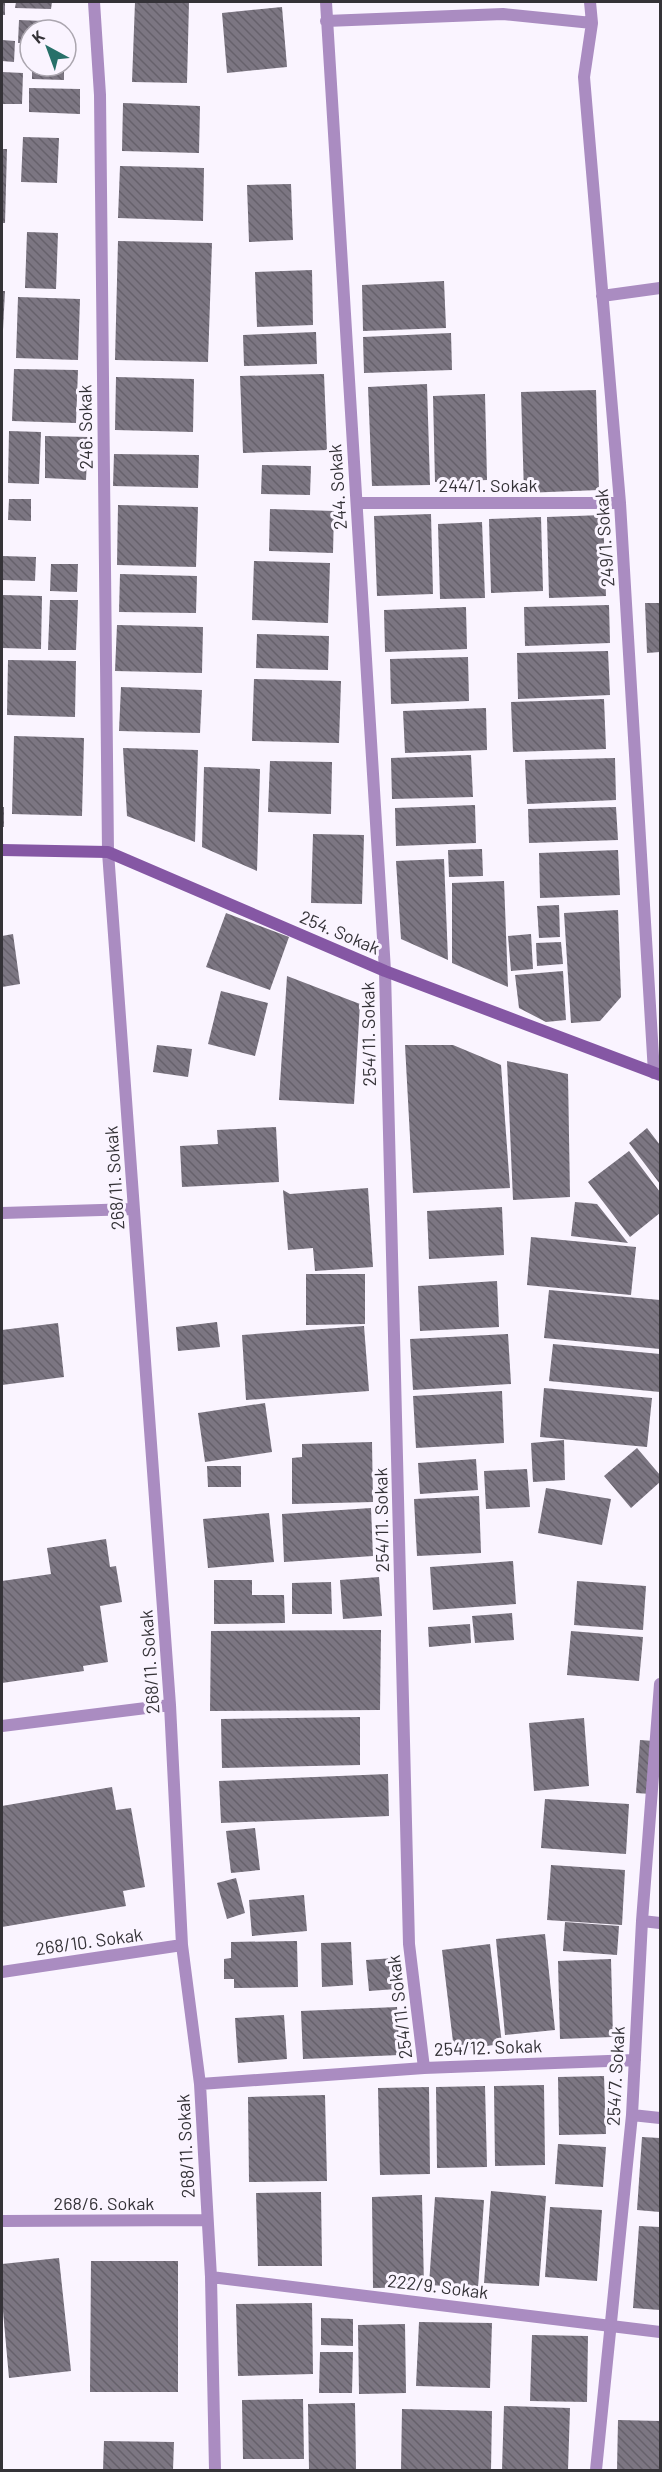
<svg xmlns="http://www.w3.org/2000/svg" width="662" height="2472" viewBox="0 0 662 2472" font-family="Barlow,sans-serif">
<defs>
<pattern id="building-back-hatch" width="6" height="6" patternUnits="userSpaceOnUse" patternTransform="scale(1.5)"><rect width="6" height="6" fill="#7c7682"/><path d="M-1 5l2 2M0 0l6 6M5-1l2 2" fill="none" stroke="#66616b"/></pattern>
</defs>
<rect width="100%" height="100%" fill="#faf4ff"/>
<path fill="url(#building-back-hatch)" d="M2,2H5V15H2Z
M16,2H52L51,9L15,8Z
M135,2H189L187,83L132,82Z
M282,7L287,67L227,73L222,13Z
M19,20L44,21V30H30V43H18Z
M2,40L15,41L14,62L2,61Z
M32,66H64V80L32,79Z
M2,72L23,73L22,104H2Z
M29,88L80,89V114L29,112Z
M123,103L200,106L199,153L122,151Z
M23,137L59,138L57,183L21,182Z
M2,149H7L5,223H2Z
M120,166L204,168L203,221L118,218Z
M291,184L293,240L249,242L247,185Z
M27,232L58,233L56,289L25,288Z
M118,241L212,243L208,362L115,360Z
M312,270L313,325L257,327L255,272Z
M444,281L446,328L363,331L362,285Z
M2,291H5L3,330H2Z
M18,297L80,299L78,360L16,358Z
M316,332L317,364L244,366L243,335Z
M451,333L452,370L364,373L363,337Z
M14,369L78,370L76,423L12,421Z
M324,374L327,450L243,453L240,376Z
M116,377L194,379L193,432L115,430Z
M427,384L430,485L372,486L368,387Z
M596,390L599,490L524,493L521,392Z
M485,394L487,480L435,482L433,396Z
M9,431L41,432L39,484L8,483Z
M45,436L88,437L86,480L45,478Z
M114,454L199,455L198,488L113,486Z
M262,465L311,466L310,495L261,494Z
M9,499H31V521L8,520Z
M118,505L198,507L196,567L117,565Z
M270,509L334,511L333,553L269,551Z
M431,514L433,594L377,596L374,516Z
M603,515L606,596L549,598L547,517Z
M541,517L543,591L491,593L489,519Z
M482,522L485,598L440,599L438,524Z
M2,556L36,557L35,581L2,580Z
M254,561L330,563L328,623L252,620Z
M51,564H78L77,592L50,591Z
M120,574L197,576L196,613L119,612Z
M2,595L42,596L41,649L2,648Z
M50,600H78L76,650H48Z
M645,603H660V652L647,653Z
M609,605L610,643L525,646L524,607Z
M466,607L467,649L385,652L384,610Z
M117,625L203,627L202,673L115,671Z
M257,634L329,636L328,670L256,668Z
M608,651L610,695L518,699L517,653Z
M468,657L469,701L391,704L390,659Z
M8,660L76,661L75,717L7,715Z
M254,679L341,681L339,743L252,741Z
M121,687L202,690L200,733L119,731Z
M604,699L606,749L513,752L511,702Z
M486,708L487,750L405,753L403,711Z
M14,736L84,738L82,816L12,814Z
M123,748L198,750L195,842L127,816Z
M471,755L473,797L392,799L391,758Z
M615,758L616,800L527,804L525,760Z
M270,761L332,762L331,814L268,812Z
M204,767L260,769L257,871L202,847Z
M475,805L476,843L396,846L395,808Z
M2,807H4V827H2Z
M616,807L618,840L529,843L528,809Z
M313,834L364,835L362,904L311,903Z
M482,849L483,876L449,877L448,850Z
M618,850L620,895L540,898L539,853Z
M444,859L448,960L401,939L396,861Z
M504,881L508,987L452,963V883Z
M559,905L560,937L539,938L537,906Z
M618,910L621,997L600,1021L571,1023L564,913Z
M226,913L289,937L270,990L206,967Z
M13,934L20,984L2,987V936Z
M531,934L533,969L511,971L508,936Z
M561,942L563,964L537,966L536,943Z
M563,971L566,1020L546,1022L519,1008L515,975Z
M287,976L360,1004L354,1104L279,1100Z
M221,991L268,1003L255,1056L208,1044Z
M157,1045L192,1049L188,1077L153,1072Z
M405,1045H453L501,1065L510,1188L413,1193Z
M507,1061L568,1074L570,1197L513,1200Z
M276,1127L279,1182L182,1187L180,1146L218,1144L217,1130Z
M647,1128L660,1145V1184L629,1143Z
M629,1151L660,1192V1213L630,1237L588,1182Z
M368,1188L373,1267L315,1271L313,1248L288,1250L283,1190L290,1194Z
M575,1202L597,1204L628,1243L571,1236Z
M502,1207L504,1255L429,1259L427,1211Z
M531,1237L636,1247L631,1295L527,1285Z
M306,1274H365V1324L306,1325Z
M497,1281L499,1327L420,1331L418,1286Z
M549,1290L660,1300V1349L544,1338Z
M217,1322L220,1347L178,1351L176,1327Z
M58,1323L64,1377L2,1385V1330Z
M364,1326L369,1391L246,1400L242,1335Z
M508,1334L511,1384L413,1390L410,1339Z
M553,1344L660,1354V1392L549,1381Z
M544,1388L652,1398L647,1447L540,1437Z
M502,1391L504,1443L416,1448L413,1396Z
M265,1403L272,1452L205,1462L198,1413Z
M564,1440L565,1480L533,1482L531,1443Z
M372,1442L373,1502L292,1504V1458L302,1457V1444Z
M637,1448L660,1475V1482L631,1508L604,1476Z
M476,1459L478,1490L420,1494L418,1463Z
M207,1466H241V1487H208Z
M527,1469L530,1507L486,1509L484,1471Z
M546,1488L611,1499L602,1545L538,1533Z
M479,1496L481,1553L417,1556L414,1499Z
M371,1508L373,1556L284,1562L282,1514Z
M269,1513L274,1562L208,1568L203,1519Z
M106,1539L110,1567L116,1566L122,1602L100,1606L108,1662L83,1666L84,1671L2,1683V1581L51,1574L47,1548Z
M513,1561L516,1604L433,1610L430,1567Z
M379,1577L382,1616L343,1619L340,1580Z
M214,1580H252V1595H284L285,1623L214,1624Z
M577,1581L646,1586L643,1630L574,1625Z
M331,1582L332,1614H292V1583Z
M512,1613L514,1640L475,1643L472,1616Z
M470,1624L471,1643L429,1647L428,1627Z
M381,1630L380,1710L210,1711L211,1631Z
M571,1631L643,1637L639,1681L567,1675Z
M360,1717V1765L222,1768L221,1719Z
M584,1718L589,1786L534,1791L529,1723Z
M640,1740L654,1741L651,1794L636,1793Z
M388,1774L389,1816L221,1823L219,1781Z
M112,1787L116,1810L131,1808L145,1887L123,1891L126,1906L2,1927V1806Z
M545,1799L629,1804L626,1854L541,1848Z
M255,1828L260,1870L231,1873L226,1831Z
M551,1865L625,1870L622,1925L547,1920Z
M236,1878L245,1913L227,1919L217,1883Z
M304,1895L307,1931L252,1936L249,1900Z
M565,1922L619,1926L617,1955L563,1951Z
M545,1934L555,2030L505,2035L496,1939Z
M297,1941L298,1987L234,1988V1979H224V1959L231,1958V1942Z
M351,1942L353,1985L322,1987L321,1943Z
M490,1944L502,2044L454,2050L442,1950Z
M394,1958L396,1989L369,1991L366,1960Z
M611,1959L613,2037L560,2039L558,1961Z
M397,2007L400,2055L303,2059L301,2011Z
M284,2015L287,2059L238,2063L235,2018Z
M604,2076L606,2134L559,2135L558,2077Z
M544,2085L545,2165L495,2166L494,2086Z
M485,2086L487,2167L437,2168L436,2087Z
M429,2087L430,2174L380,2175L378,2088Z
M325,2095L327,2181L249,2182L248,2097Z
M642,2137L660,2138V2212L637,2210Z
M558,2144L606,2147L603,2187L555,2184Z
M491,2191L546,2196L539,2286L484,2283Z
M321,2192L322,2266H258L256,2193Z
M422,2195L424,2287L373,2288L372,2197Z
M435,2197L484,2200L478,2288L429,2285Z
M550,2207L602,2210L597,2281L545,2277Z
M639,2226L660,2227V2310L633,2308Z
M59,2258L71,2371L9,2378L2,2300V2264Z
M91,2261H178V2392H90Z
M312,2303L313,2374L238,2376L236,2304Z
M321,2318L353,2319V2346L321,2345Z
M419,2322L492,2323L490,2388L416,2386Z
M405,2324L406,2393L359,2394L358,2325Z
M532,2335L588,2336L587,2402L530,2401Z
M320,2352H353L352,2393H319Z
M303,2399L304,2459H243L242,2400Z
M355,2403L356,2470H309L308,2404Z
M504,2406L570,2408L568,2470H502Z
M402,2409L492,2411L491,2470H401Z
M618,2420L660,2421V2470H617Z
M104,2441L174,2442L173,2470H103Z"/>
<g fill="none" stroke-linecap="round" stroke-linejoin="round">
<path stroke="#aa8cc1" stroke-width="12" d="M94,2L100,95L108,852L170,1705L182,1945L200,2084L211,2277L215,2470
M326,2L385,971L409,1944L424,2068
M590,2L592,23L584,77L620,503L654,1073
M326,21L503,14L592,23
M602,296L660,288
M357,503H620
M2,1213L134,1209
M2,1726L170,1705
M642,1921L660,1923
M2,1972L182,1945
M200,2084L424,2068L635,2060
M632,2115L660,2118
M2,2221L206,2220
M211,2277L660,2332
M596,2470L632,2115L642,1921L660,1684"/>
<path stroke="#8557a4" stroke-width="12" d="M2,850L108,852L385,971L660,1075"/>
</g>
<g text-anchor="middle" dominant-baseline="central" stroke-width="6" stroke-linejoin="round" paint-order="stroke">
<g font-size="18" fill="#343237" stroke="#faf4ff">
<text transform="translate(85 427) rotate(-91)">246. Sokak</text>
<text x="488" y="485">244/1. Sokak</text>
<text transform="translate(337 487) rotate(-94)">244. Sokak</text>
<text transform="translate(604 538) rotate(-94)">249/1. Sokak</text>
<text transform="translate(340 932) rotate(23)">254. Sokak</text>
<text transform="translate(368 1034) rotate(-91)">254/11. Sokak</text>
<text transform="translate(114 1178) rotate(-94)">268/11. Sokak</text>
<text transform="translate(381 1520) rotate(-91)">254/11. Sokak</text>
<text transform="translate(149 1662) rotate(-94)">268/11. Sokak</text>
<text transform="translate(89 1941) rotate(-8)">268/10. Sokak</text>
<text transform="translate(399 2007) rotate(-97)">254/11. Sokak</text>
<text transform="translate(488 2047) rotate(-2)">254/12. Sokak</text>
<text transform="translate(615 2076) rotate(-87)">254/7. Sokak</text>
<text transform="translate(185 2146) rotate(-93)">268/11. Sokak</text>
<text x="104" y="2203">268/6. Sokak</text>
<text transform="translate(438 2286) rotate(7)">222/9. Sokak</text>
</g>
</g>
<rect width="662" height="2472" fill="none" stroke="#343237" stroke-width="6"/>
<g transform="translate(48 48) rotate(319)"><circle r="28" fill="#faf4ff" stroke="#aba6af" stroke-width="1.5"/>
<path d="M0-4.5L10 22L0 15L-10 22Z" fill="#277069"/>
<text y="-9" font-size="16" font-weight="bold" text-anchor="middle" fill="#343237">K</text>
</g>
</svg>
